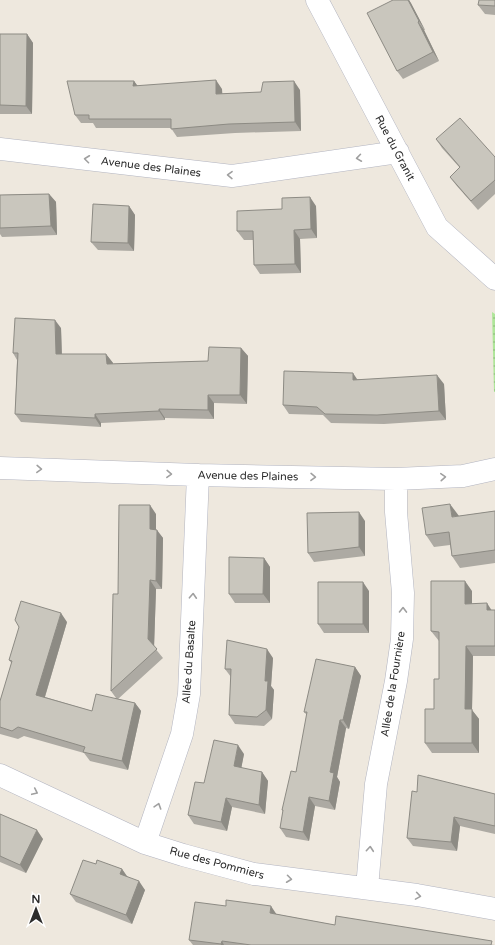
<svg xmlns="http://www.w3.org/2000/svg" width="495" height="945" viewBox="0 0 495 945" font-family="'Varela Round',sans-serif">
<defs>
<pattern id="park-dots" width="8" height="8" patternUnits="userSpaceOnUse"><rect width="8" height="8" fill="#afe69a"/><path d="M2 2h.1M6 6h.1" fill="none" stroke="#97c585" stroke-width="1.8" stroke-linecap="round"/></pattern>
</defs>
<rect width="100%" height="100%" fill="#eee8de"/>
<path fill="url(#park-dots)" d="M492,312L495,314V392H494Z"/>
<g fill="none" stroke-linecap="round" stroke-linejoin="round">
<g stroke="#b2b4c0" stroke-width="23">
<path id="minor" d="M317,0L437,227L495,279
M0,149L232,176L398,152
M0,468L198,475L396,479L463,476L495,469
M0,775L145,843L183,855L254,874L417,895L495,909
M145,843L182,734L189,694L198,475
M367,888L376,784L396,681L402,639L403,593L396,512V479"/>
</g>
<use href="#minor" stroke="#fff" stroke-width="22"/>
</g>
<path fill="#adaaa3" d="M393,0H409L425,30H424L439,61L403,79L397,71Z
M495,0V15L485,14L478,5Z
M0,34H27L33,43L32,114H0Z
M134,81L137,86L222,89V94L300,90L301,131L235,133L177,137L171,128H96L93,123H81L75,115Z
M436,139L495,157V194L478,210L456,185L450,177L460,168L442,148Z
M49,194L56,202L57,235L2,237L0,234V195Z
M129,206L135,215L134,251L98,250L91,242Z
M316,206L317,238L300,239L301,273L260,274L254,265L253,240H244L237,231L282,209Z
M61,328L62,354H106L113,363V364L208,361L241,348L248,356L247,404L214,403V419L165,418V420L101,423V427L21,422L15,414L17,360L13,353Z
M358,379L444,384L446,420L384,424L331,423L323,415L289,414L283,405Z
M495,511V563L460,568L452,556L450,545L434,547L426,535L459,516Z
M156,514V530L163,538L162,589H156L154,647L163,658L118,699L135,703L141,711L128,770L90,761L84,753L24,736L18,739L0,734V701L12,664L9,660L67,622L45,697L92,711L116,698L111,691L118,594Z
M365,521V556L314,562L308,553Z
M264,558L270,567V603H235L229,594Z
M369,591V633H324L318,624Z
M472,591V604L491,610H495V656H473L472,710L479,719V753H432L425,743L434,709L439,679V641L431,631Z
M273,658L271,686L274,690L272,719L264,726L235,724L229,715L231,677L225,669Z
M355,667L361,676L349,729L346,728L337,777L340,782L335,810L315,806L309,841L286,837L280,828L283,811L282,810L296,772L307,715L304,712Z
M244,754L241,768L262,772L268,781L265,814L232,807L227,831L194,824L188,815L204,783Z
M417,792L495,794V834L460,826L457,851L413,846L407,838Z
M0,814L43,839L26,873L0,862Z
M96,864L122,869L127,876L145,890L132,924L76,902L70,894Z
M276,914L335,925L495,945H193L189,940Z"/>
<path fill="#8d8b84" d="M408,0H409L411,3L425,30L419,21Z
M418,22L424,30L439,61L433,52Z
M27,34L33,43L32,114L26,106Z
M216,80L222,89L223,103L216,94Z
M134,81L140,89L133,86Z
M294,81L300,90L301,131L295,122Z
M49,194L56,202L57,235L51,226Z
M310,197L316,206L317,238L311,229Z
M129,206L135,215L134,251L128,243Z
M294,230L300,239L301,273L295,264Z
M55,320L61,328L62,363L56,354Z
M241,348L248,356L247,404L240,395Z
M106,354L113,363V373L107,364Z
M353,373L359,382L353,380Z
M437,375L444,384L446,420L439,411Z
M208,395L214,403V419L208,410Z
M159,409L165,418V420L159,411Z
M95,414L101,423V427L95,418Z
M450,504L459,516L452,517Z
M150,505L156,514V538L150,529Z
M359,512L365,521V556L359,547Z
M157,530L163,538L162,589L156,581Z
M264,558L270,567V603L263,594Z
M150,580L156,589L154,648L148,639Z
M465,581L472,591V614L465,604Z
M363,582L369,591V633L363,624Z
M487,603L494,614L487,610Z
M61,613L67,622L43,703L36,695Z
M466,646L473,656L472,710L479,719V753L472,743L465,709Z
M267,649L273,658L271,686L274,690L272,719L266,710L265,681Z
M355,667L361,676L349,729L343,720Z
M135,703L141,711L128,770L122,761Z
M340,720L346,728L337,777L340,782L335,810L329,801L330,772Z
M238,745L244,754L240,775L234,766Z
M262,772L268,781L265,814L259,805Z
M309,797L315,806L309,841L303,832Z
M226,798L232,807L227,831L221,822Z
M454,817L460,826L457,851L451,842Z
M37,830L43,839L26,873L20,865Z
M122,869L128,878L120,874Z
M139,881L145,890L132,924L126,915Z
M271,906L277,915L270,913Z
M222,941L224,945H221V944Z"/>
<path fill="#c9c6bd" stroke="#8d8b84" d="M393,0H408L419,21L418,22L433,52L397,71L367,13Z
M479,0H495V6L478,5Z
M0,34H27L26,106L0,105Z
M216,80V94L261,92L263,82L294,81L295,122L229,124L171,129V119H89V115H75L67,81H134L133,86Z
M460,118L495,157V180L471,201L450,177L460,167L436,139Z
M49,194L51,226L0,228V195Z
M310,197L311,229L294,230L295,264L254,265L253,231H237V211L282,209V198Z
M93,204L129,206L128,243L91,242Z
M15,318L55,320L56,354H106L107,364L208,361L209,347L241,348L240,395H208V410L159,409V411L95,414V418L15,414L18,353H13Z
M284,371L353,373V380L437,375L439,411L377,415L325,414L317,407L283,405Z
M450,504L452,517L495,511V550L452,556L449,532L426,535L422,508Z
M119,505H150V529L157,530L156,581L150,580L148,639L157,649L111,691L113,594H118Z
M359,512V547L308,553L307,513Z
M229,557L264,558L263,594H229Z
M431,581H465V604L487,603V610H495V646H466L465,709H472V743H425V709H434V679H439V632L431,631Z
M318,582H363V624H318Z
M21,601L61,613L36,695L92,711L96,694L135,703L122,761L83,752L85,747L18,727L12,731L0,727V701L12,661L9,660L19,627L15,620Z
M227,640L267,649L265,681H268L266,710L257,717L229,715L231,669H225Z
M316,659L355,667L343,720H340L330,772L334,773L329,801L309,797L303,832L280,828L283,810H282L291,771L296,772L307,712H304Z
M214,740L238,745L234,766L262,772L259,805L226,798L221,822L188,815L195,782L204,783Z
M418,775L495,794V826L454,817L451,842L407,838L412,791L417,792Z
M0,814L37,830L20,865L0,856Z
M83,860L96,864L97,860L122,869L120,874L139,881L126,915L70,894Z
M226,900L271,906L270,913L335,925L336,916L492,941L491,945H251L222,941L221,944L189,940L195,902L226,906Z"/>
<defs><path id="oneway-chevron" d="M-2-3.5L2.5 0L-2 3.5" fill="none" stroke-width="1.6" stroke-linecap="round" stroke-linejoin="round"/></defs>
<g stroke="#a0a0a0">
<use href="#oneway-chevron" transform="translate(359 158) rotate(172)"/>
<use href="#oneway-chevron" transform="translate(87 159) rotate(-173)"/>
<use href="#oneway-chevron" transform="translate(230 175) rotate(-179)"/>
<use href="#oneway-chevron" transform="translate(39 469) rotate(2)"/>
<use href="#oneway-chevron" transform="translate(169 474) rotate(2)"/>
<use href="#oneway-chevron" transform="translate(313 477) rotate(1)"/>
<use href="#oneway-chevron" transform="translate(443 477) rotate(-4)"/>
<use href="#oneway-chevron" transform="translate(193 596) rotate(-87)"/>
<use href="#oneway-chevron" transform="translate(403 610) rotate(-89)"/>
<use href="#oneway-chevron" transform="translate(35 792) rotate(25)"/>
<use href="#oneway-chevron" transform="translate(158 806) rotate(-72)"/>
<use href="#oneway-chevron" transform="translate(370 849) rotate(-85)"/>
<use href="#oneway-chevron" transform="translate(289 879) rotate(7)"/>
<use href="#oneway-chevron" transform="translate(418 896) rotate(9)"/>
</g>
<g text-anchor="middle" dominant-baseline="central" stroke-width="3" stroke-linejoin="round" paint-order="stroke">
<g font-size="11" fill="#2c2c2c" stroke="#fff">
<text transform="translate(395 148) rotate(62)">Rue du Granit</text>
<text transform="translate(151 167) rotate(7)">Avenue des Plaines</text>
<text transform="translate(248 476) rotate(1)">Avenue des Plaines</text>
<text transform="translate(189 662) rotate(-86)">Allée du Basalte</text>
<text transform="translate(393 684) rotate(-81)">Allée de la Fournière</text>
<text transform="translate(217 863) rotate(15)">Rue des Pommiers</text>
</g>
</g>
<g transform="translate(36 909)" stroke="#ffffff" stroke-width="3" paint-order="stroke">
<path d="M0-3L7 15L0 10L-7 15Z" fill="#2c2c2c"/>
<text y="-6" font-size="11" font-weight="bold" text-anchor="middle" fill="#2c2c2c">N</text>
</g>
</svg>
